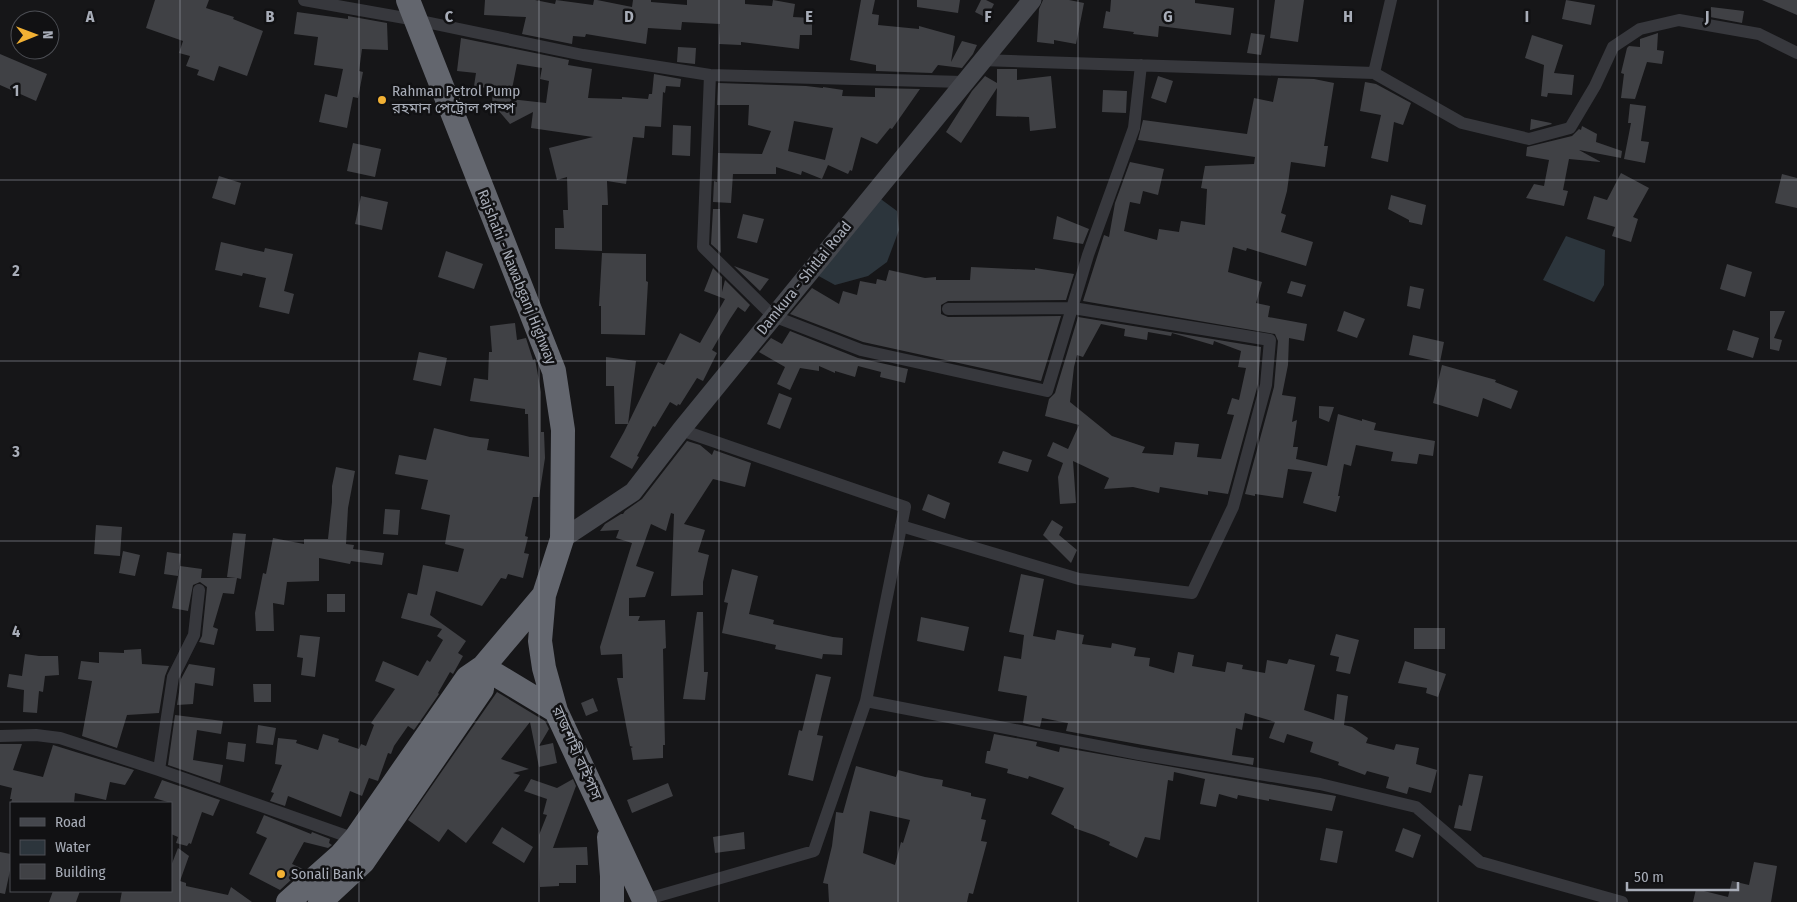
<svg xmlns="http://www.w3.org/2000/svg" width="1797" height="902" viewBox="0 0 1797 902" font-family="'Fira Sans Condensed','Noto Sans Bengali',sans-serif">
<rect width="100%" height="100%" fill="#161618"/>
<path fill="#2c353c" d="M878,197L897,211L899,230L887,262L868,276L835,285L815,274Z
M1566,236L1605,250L1604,285L1594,302L1543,280Z"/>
<path fill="#404145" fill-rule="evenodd" d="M155,0H209L206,8L234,17L233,19L263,31L247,76L219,66L214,81L197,75L199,70L186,66L190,56L179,53L183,41L146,28Z
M485,0H535L555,4L556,0L593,5L594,0H597L632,7L633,0H651V2L687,5V0H745V4L772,6L773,0L795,4L793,17L812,18V35H800L799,49L741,42V45L719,44L720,24L682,22L681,30L648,28L646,44L586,34L585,37L573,36L572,44L522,34L526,17L484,15Z
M861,0H875L872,14L879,15L878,25L919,29V26L955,36L951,62L962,41L977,45L973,54L962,68L938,65L932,73L876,71V65L850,60Z
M917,0H960L958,13L917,7Z
M981,0H986L994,4L987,18L975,12Z
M1043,0H1069L1084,3L1076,44L1054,40V44L1037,42L1039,9Z
M1111,0H1195V3L1234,8L1231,35L1159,26L1158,37L1133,34L1134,32L1103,28L1106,11L1110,12Z
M1275,0H1304L1298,42L1270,38Z
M1566,0L1595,5L1591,25L1562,19Z
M1762,0H1797V15Z
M1711,7L1744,11L1742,23L1710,17Z
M297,12L348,19V16L387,23L388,50L362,49L359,71L363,72L358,98L353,97L347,128L319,122L325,94L337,97L343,69L314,65L318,37L294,34Z
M1251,33L1265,35L1261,55L1247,53Z
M1658,33L1657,50L1664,51L1662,64L1647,62L1635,99L1621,98L1624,74L1621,73L1627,48L1629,46L1640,47V39Z
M1532,35L1563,45L1554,73L1574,75L1572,95L1548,93L1547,97L1541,96L1544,65L1525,58Z
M461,38L569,60L568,65L592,69L588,98L622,99V97L648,99L649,94H652L654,74L681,79L680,87L666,86L665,93L663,92L661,127L645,126L644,138L633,137L626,184L607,181L608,205H602V251L555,249V228H564L563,210H568L567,177L557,180L549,148L593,137L531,128L533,112L510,124L492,103L493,89L474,86L476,73L457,71ZM517,64L542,68L540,79L549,81L546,103L510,99Z
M678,47L696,48L695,64L677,62Z
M0,54L47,74L36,101L0,85Z
M997,69H1017V80L1051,76L1056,128L1030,131L1029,117L996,116L997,88L961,143L946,132L972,91L985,76L997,83Z
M1158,76L1173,81L1166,103L1151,98Z
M1278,78L1314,79L1334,83L1324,146H1328L1325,167L1291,162L1287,191L1281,213L1286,215L1281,232L1313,242L1306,266L1247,248L1246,251L1233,247L1228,272L1262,282L1256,303L1270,306L1268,317L1307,324L1304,341L1289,338L1288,365L1282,395L1296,397L1292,422L1297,420L1293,447H1298L1296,459L1327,466L1338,414L1362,421V419L1376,423L1374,430L1435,441L1433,456L1419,454L1417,464L1391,461L1393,452L1356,445L1351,466L1344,464L1338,496H1340L1336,512L1303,503L1312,472L1288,469L1283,498L1255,494V496L1245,494L1274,387L1278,341L1275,334L1083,301L1104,235L1109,237L1115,203L1130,162L1164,169L1158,195L1143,191L1140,204L1130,202L1124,231L1157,240L1159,229L1179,232L1181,221L1205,225L1207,189L1201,188L1205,166L1254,164L1255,157L1138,140L1143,120L1247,134L1254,98L1273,102Z
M1365,82L1376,84L1411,103L1403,125L1394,122L1388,162L1371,158L1381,115L1360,111Z
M718,83L806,86L823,88V87L843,90L842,96L875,97V88L920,89L892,129L890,128L877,144L861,137L852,171L850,170L848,174L828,165L822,179L802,171L801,175L776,167V174H733L731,203L713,202L714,181L717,182L718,153L762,154L771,131L748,125L749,105H717ZM794,121L833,128L825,160L788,151Z
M1103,90L1127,91L1126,113L1102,112Z
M1630,104L1646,106L1641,141L1649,142L1645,163L1624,159L1631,123H1628Z
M1531,119L1551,123L1552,124L1530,130Z
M673,125L691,126L690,156L672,155Z
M1582,126L1597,134L1596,142L1622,151L1621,158L1579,150L1601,162L1569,159L1563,190L1568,191L1564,206L1526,198L1534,184L1544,186L1549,160L1526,156L1527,147L1572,136L1579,129L1581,130Z
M353,143L381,149L375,177L347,171Z
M1621,173L1649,188L1633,217L1638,219L1631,242L1612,236L1615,227L1587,219L1594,196L1607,200Z
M1782,174L1797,178V208L1775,203Z
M219,176L241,183L235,205L212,198Z
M1391,195L1426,205L1422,225L1409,222V220L1388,209Z
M361,196L388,202L382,230L355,224Z
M713,209H720L721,253L711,244Z
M743,214L764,219L757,243L737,238Z
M1057,216L1089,229L1083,244L1053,239Z
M221,242L264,252L265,248L293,254L284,291L294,294L289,314L259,307L266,278L243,273L242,276L215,270Z
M446,251L483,264L474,289L438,277Z
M602,253L646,254V281L648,282L645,335L601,334V306H599Z
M1727,264L1752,272L1745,297L1720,289Z
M734,266L769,279L760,291Z
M971,267L1035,270V268L1074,274L1066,300L948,301L941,305V314L948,317L1061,316L1041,381L863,342L790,314L812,288L839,304L843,291L857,295L860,281L876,284L877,279L886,281L889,270L925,278L936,277V280H970Z
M713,268L722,277V292L725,280L750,305L745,312L738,307L730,319L712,350L717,353L703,381L697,378L680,405L678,404L677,406L670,402L655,427L653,426L637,456L639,457L632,469L610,457L624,432L658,362L664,365L680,333L700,343L725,299L704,291Z
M1291,281L1306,285L1302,297L1287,293Z
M1410,286L1424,289L1420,309L1407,306Z
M1344,311L1365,319L1357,338L1337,331Z
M1770,311H1785L1774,338L1782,340L1779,351L1770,349Z
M1078,317L1261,347L1258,384L1228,494L1208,491V495L1160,487L1159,493L1133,487L1104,489L1109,478L1073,461L1076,503L1060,504L1058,477L1063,463L1047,456L1053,442L1068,449L1079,425L1045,416L1049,399L1055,393ZM1101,324L1125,329L1124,336L1147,340L1148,332L1171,336L1172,333L1213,345L1214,341L1241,351L1238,367L1246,368L1239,400L1232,398L1227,414L1234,415L1221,459L1197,457L1199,444L1175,442L1173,455L1142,453L1145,447L1112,436L1070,402L1074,367L1077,355L1083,357Z
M515,323L517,340L526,338L533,360L535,359L541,392V432H544L545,458L539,497H533L525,536L528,537L524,553L529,554L523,578L508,574L506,579L501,578L482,606L436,591L430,615L466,641L458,653L463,656L453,674L450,672L438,693L439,694L414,730L408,726L394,746L391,754L388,753L378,781L369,778L362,796L350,791L341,817L288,796L285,806L270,801L274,793L271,792L282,765L275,764L278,738L297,740L296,743L318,750L323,734L339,739L338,742L359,749L361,744L366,746L374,725L371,723L395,689L375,681L383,661L418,676L427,660L430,662L443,640L437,636L442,629L401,618L408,593L417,595L423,565L458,572L464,549L445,544L450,515L421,509L428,480L395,474L399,455L426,460L434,428L470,437L489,439L487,450L529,457L528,414H525V409L470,401L474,378L488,380L489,352H492L490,326Z
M1733,330L1759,338L1753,358L1727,350Z
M790,331L858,358L908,369L905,383L880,377L881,372L858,366L855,377L835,371V373L819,366V371L800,368L790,390L777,384L785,367L759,352L771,338L782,344Z
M1413,335L1444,342L1440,362L1409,355Z
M419,352L447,358L441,386L413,380Z
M606,357L636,361L628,424H615L614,386H606Z
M1442,365L1496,380L1495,382L1518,391L1511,409L1483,398L1478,417L1433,403Z
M779,393L792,398L780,429L767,424Z
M1319,406L1334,407L1329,422L1319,418Z
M687,441L700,445L712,455L714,450L751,463L745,487L713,479L684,524L705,530L698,552L709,555L703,582V595L671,596L674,514L671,513L666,531L651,524L636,566L654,572L645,597L629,598V616H640L638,621L665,620L666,648L663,649L665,745H663V758L633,760L631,748L633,747L630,746L617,678H623L622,654L601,655L600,647L632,543L616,538L619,530L600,531L605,524L621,514H623L625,511L642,499Z
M1003,451L1032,460L1028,472L998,463Z
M336,467L355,471L348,508L346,544L354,545L353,549L384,553L382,565L351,561L350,564L319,558V581L287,582L284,605L273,603L274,631H256L255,613L263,573L266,574L273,538L304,544V539H328L332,502V486Z
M928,494L950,503L945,519L922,510Z
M385,509L400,510L398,535L383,534Z
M1052,520L1063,527L1059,535L1077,550L1071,563L1043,535Z
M96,525L122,527L120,556L94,554Z
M233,533L246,534L241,579L237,578L234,594L223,593L213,627L218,629L214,645L199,642L202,636L207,587L200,582L193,585L188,611L172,608L180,566L202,569L201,578H236L227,577Z
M123,551L140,555L135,576L119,573Z
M167,552L181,554L178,576L164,574Z
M732,569L758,576L749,614L774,620L773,624L833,637L843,638L842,655L823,654L822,659L775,649L776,645L722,633L728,603L724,602Z
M1021,574L1044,579L1033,636L1055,640L1057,630L1084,635L1082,644L1111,648L1112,643L1136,648L1134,656L1150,658L1149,666L1174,673L1178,652L1194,655L1192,666L1225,672L1227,662L1243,665L1242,669L1265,673L1267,660L1287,664L1289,659L1315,665L1304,710L1334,720L1337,694L1348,696L1344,725L1352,727L1368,738L1366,743L1394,750L1396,744L1419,748L1416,764L1437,770L1431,793L1409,787L1407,794L1386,788L1389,777L1367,771L1365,775L1338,765L1339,762L1310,752L1313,742L1287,734L1284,743L1269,738L1275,722L1245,713L1242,730L1236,728L1232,755L1254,758L1253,765L1066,731L1068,723L1042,718L1040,727L1023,723L1027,696L998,691L1004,656L1021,659L1024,635L1009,632Z
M327,594H345V612H327Z
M697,612H703L704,672H708L705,700L683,699Z
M921,617L969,627L964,651L917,641Z
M1414,628H1445V649H1414Z
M1336,634L1359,640L1350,674L1336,671L1339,657L1330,655Z
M300,635L320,637L315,677L301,675L303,658L297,657Z
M141,649L142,664L169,666L165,676L159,713L127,715L117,748L82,736L92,681L78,679L81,661L99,663V652L124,653V650Z
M25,654L39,656H58L59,675L45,676L43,692L39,691L37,713L23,712L24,690L7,687L9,674L22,676Z
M1405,661L1446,674L1438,697L1426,693L1427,688L1398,683Z
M189,664L215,668L213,686L195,683L193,704L177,705L181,679Z
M816,674L831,677L817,735L823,736L813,781L788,775L799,730L802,731Z
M253,684H271V702H254Z
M497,692L545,721L549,729L539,746L553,743L557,763L539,767L530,722L501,759L529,769L513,773L520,775L466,843L448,829L439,842L408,820Z
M593,698L598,711L586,716L581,703Z
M175,715L223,721L221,734L197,730L193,760L223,765L220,783L168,765Z
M258,725L276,728L273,745L256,743Z
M994,734L1037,742L1036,746L1059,752L1060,747L1336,796L1332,811L1269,799V801L1238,795L1237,799L1219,794L1216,807L1200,804L1205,779L1174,772L1173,781L1168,780L1160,840L1145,837L1137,858L1109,845L1110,842L1094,835L1074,828V826L1051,814L1064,788L1029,776L1028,779L1007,773L1008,769L985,763L987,751H990Z
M228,742L246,744L244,762L226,759Z
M0,744H22L13,770L43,777L53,745L134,770L125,785L110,782L106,800L75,793L74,803H11L12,799H10L12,788L0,785Z
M856,766L896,777L898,770L925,777L943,780L942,786L971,793V796L986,799L981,819L986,820L981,841L987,842L973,894L969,893L967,902H829L828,884L823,883L832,846L836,813V812L843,813ZM870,811L910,820L903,843L901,842L895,865L863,853Z
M1469,774L1483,776L1471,831L1454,828L1459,805L1462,806Z
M531,779L557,788L573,779L576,786L553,848L587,847L588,865H576V883H559V886L540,887L539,835L547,815L543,814L547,799L524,791Z
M162,780L220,800L213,816L202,812L191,844L189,843L187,846L176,843L178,837L171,834V803L154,798Z
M668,783L673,796L632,813L627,800Z
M264,815L311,834L312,832L330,839L329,843L332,845L328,848L304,842L292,864L303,869L280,890L249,874L267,838L256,833Z
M502,827L533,847L524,863L492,843Z
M1326,828L1343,831L1337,863L1320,860Z
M1403,828L1421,835L1413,858L1395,851Z
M744,832L745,849L715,853L713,837Z
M178,848L189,856L180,881L186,883V886L228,895L231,887L252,902H120L122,891H171V866Z
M0,852L11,854V866L5,894L0,893Z
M1754,862L1777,866L1771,902H1693L1696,889L1728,897L1732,881L1749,885Z
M53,891H80L76,902H49Z"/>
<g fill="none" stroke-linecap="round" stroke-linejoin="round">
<path stroke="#37383d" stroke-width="12" d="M304,0L416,20L583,55L710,75L963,82
M981,60L1374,73L1391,0
M1374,73L1462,123L1529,139L1570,128L1595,86L1613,47L1640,29L1679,20L1759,34L1797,53
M710,75L703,247L773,316L861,350L1047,391L1088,255L1134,128L1141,65
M681,430L905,507L866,701
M901,526L1079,579L1192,593L1233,507L1266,385L1270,340L1073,308L948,309
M0,736L36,735L60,738L159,770L355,839
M159,770L173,677L194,635L199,590
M644,900L814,851L866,701L1139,754L1320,784L1416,807L1480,862L1622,902"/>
<path stroke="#45474d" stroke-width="19" d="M562,539L633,492L681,430L1032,0"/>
<path stroke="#63666e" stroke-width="24" d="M408,0L554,371L563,430L562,539L544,595L540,641L544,668L556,711L645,902
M483,667L556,711
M609,837L612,876V902
M288,902L341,855L355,839L467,678L483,667L544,595
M320,902L363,862L482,689L483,667"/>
</g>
<path fill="none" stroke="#a8adb8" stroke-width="1" stroke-opacity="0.55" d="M180,0V902M359,0V902M539,0V902M719,0V902M898,0V902M1078,0V902M1258,0V902M1438,0V902M1617,0V902M0,180H1797M0,361H1797M0,541H1797M0,722H1797"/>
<g fill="#f2b134" stroke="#111113" stroke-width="2">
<circle cx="382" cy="100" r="5"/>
<circle cx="281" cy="874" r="5"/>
</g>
<g text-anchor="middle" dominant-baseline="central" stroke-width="5" stroke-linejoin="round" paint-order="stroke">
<g font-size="15" fill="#a8adb8" stroke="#111113" text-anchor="start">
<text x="392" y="91">Rahman Petrol Pump<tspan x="392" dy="17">রহমান পেট্রোল পাম্প</tspan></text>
<text x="291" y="874">Sonali Bank</text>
</g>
<g font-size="15" fill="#a8adb8" stroke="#111113">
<text transform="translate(517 277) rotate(68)">Rajshahi - Nawabganj Highway</text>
<text transform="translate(804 278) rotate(-51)">Damkura - Shitlai Road</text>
<text transform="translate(577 753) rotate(66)">রাজশাহী বাইপাস</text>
</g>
</g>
<g font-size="16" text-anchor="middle" font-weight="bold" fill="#a8adb8" stroke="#111113" stroke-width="5" stroke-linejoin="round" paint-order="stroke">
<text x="90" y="22">A</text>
<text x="270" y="22">B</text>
<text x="449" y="22">C</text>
<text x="629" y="22">D</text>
<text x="809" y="22">E</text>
<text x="988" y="22">F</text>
<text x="1168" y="22">G</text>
<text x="1348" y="22">H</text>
<text x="1527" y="22">I</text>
<text x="1707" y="22">J</text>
<text x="16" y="96">1</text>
<text x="16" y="276">2</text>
<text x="16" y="457">3</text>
<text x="16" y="637">4</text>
</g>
<rect x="10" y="802" width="162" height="90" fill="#111113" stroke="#4d4f55"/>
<rect x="20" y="818" width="25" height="8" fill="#45474d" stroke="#4d4f55"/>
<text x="55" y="827" font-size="15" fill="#a8adb8">Road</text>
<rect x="20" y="840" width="25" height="15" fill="#2c353c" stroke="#4d4f55"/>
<text x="55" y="852" font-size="15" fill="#a8adb8">Water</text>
<rect x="20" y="864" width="25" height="15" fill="#404145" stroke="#4d4f55"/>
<text x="55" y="877" font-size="15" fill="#a8adb8">Building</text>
<g transform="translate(35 35) rotate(89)"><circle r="24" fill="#111113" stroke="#4d4f55"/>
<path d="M0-4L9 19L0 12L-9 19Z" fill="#f2b134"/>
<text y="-8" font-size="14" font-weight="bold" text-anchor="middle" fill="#a8adb8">N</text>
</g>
<path d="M1627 882v8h111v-8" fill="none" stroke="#a8adb8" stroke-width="2.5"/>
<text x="1634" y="882" font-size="15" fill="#a8adb8" stroke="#111113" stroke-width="4" paint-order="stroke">50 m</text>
</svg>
